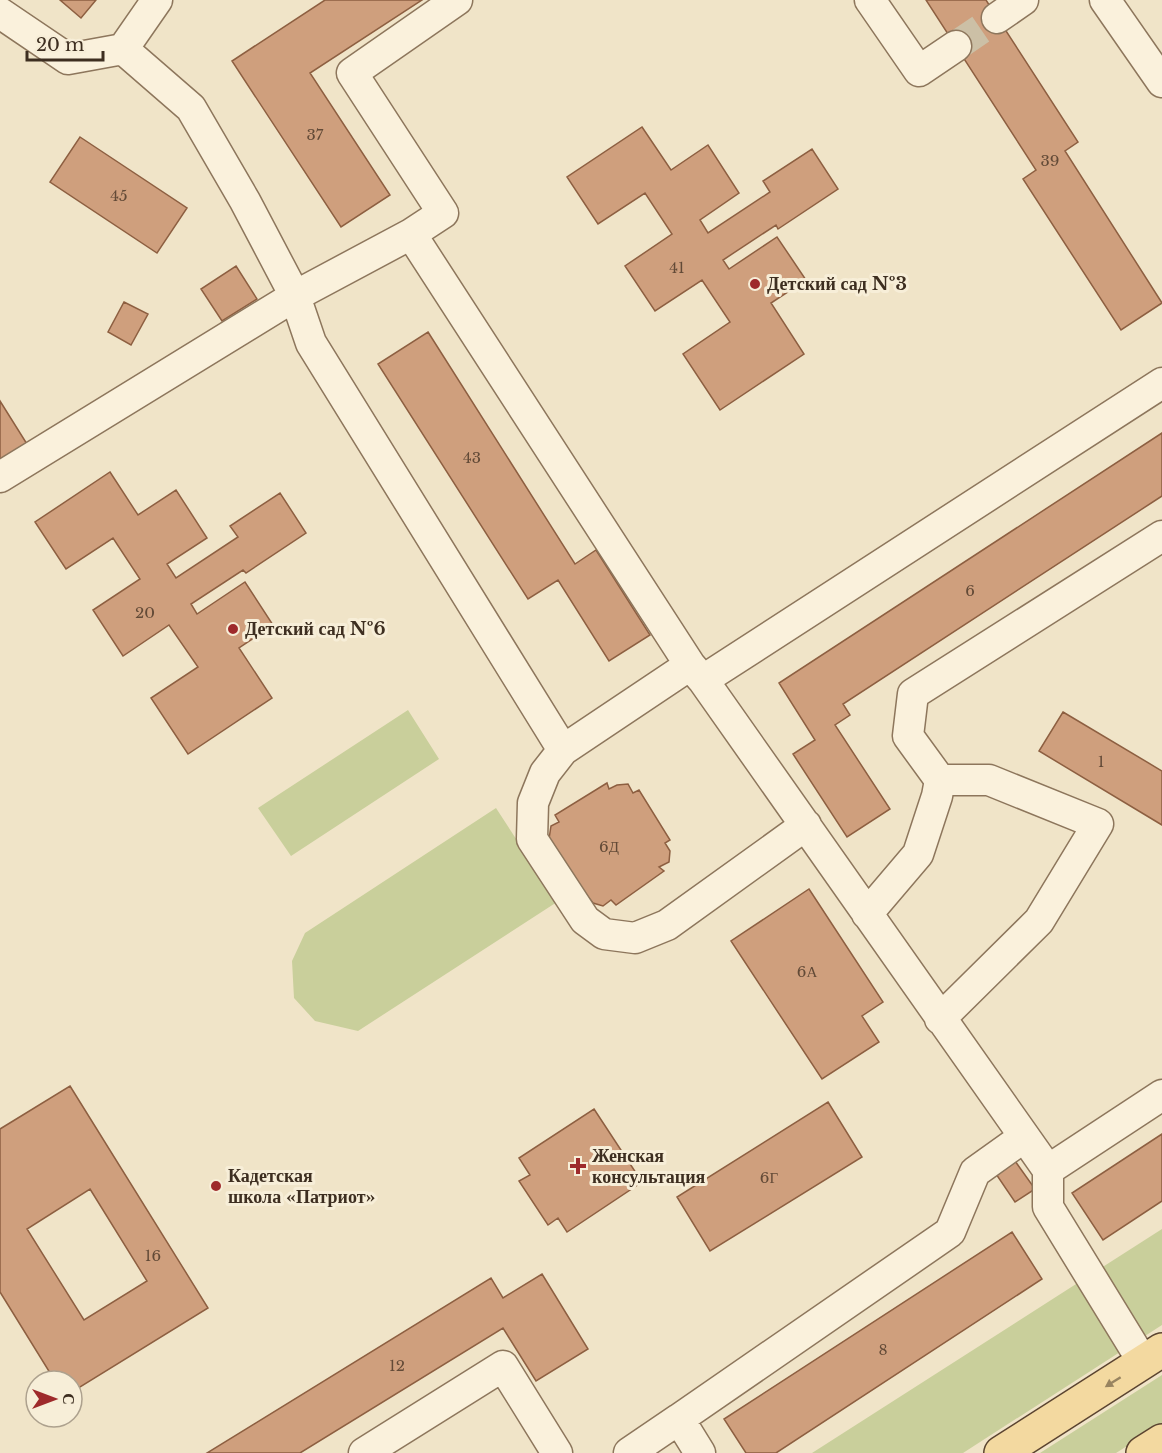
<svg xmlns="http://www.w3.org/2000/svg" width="1162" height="1453" viewBox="0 0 1162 1453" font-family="'Libre Baskerville',serif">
<rect width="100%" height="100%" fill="#f0e4c8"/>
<path fill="#c9cf9b" d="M408,710L439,759L291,856L258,808Z
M496,808L557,902L358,1031L315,1021L294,998L292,961L305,933Z
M1162,1229V1325L963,1453H812Z
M1162,1375V1424L1116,1453H1040Z"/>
<path fill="#cf9f7d" stroke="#8d5f41" stroke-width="1.5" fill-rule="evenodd" d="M60,0H96L81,18Z
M325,0H422L310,73L390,195L341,227L232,61Z
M926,0H986L1078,142L1065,151L1162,303L1121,330L1023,179L1036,170Z
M642,127L671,170L708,145L739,193L700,220L708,233L770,192L763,181L812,149L838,189L778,229L776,225L723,260L729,269L777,237L806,280L771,303L804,354L720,410L683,354L730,322L702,280L655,311L625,266L672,234L645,193L598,224L567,177Z
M80,137L187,208L157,253L50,182Z
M236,266L257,299L222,321L201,289Z
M124,302L148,314L131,345L108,332Z
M428,332L575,564L596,550L650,635L609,661L558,580L528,599L378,364Z
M0,401L32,452L0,473Z
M1162,433V496L843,704L850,715L835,725L890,809L847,837L793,754L815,740L779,683Z
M110,472L138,515L176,490L207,538L167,564L176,578L238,537L230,526L280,493L306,533L246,573L243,570L191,604L197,614L245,582L273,625L239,648L272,698L188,754L151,698L198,667L169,625L123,656L93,610L140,579L113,538L66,569L35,522Z
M1063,712L1162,771V825L1039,751Z
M607,783L609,789L617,785L628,784L633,793L639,790L670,840L665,843L670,851L669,862L659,867L664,871L616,905L611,900L603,906L593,903L548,847L554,845L549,839L551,826L559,822L555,815Z
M809,889L883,1002L862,1016L879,1042L822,1079L731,941Z
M70,1086L208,1308L72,1392V1381H55L0,1292V1129ZM90,1189L147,1281L84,1320L27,1229Z
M828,1102L862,1157L710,1251L677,1197Z
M594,1109L642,1182L567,1232L558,1218L548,1225L519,1181L530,1175L519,1158Z
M1162,1134V1201L1103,1240L1072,1193Z
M1015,1161L1035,1189L1015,1202L996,1174Z
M1012,1232L1042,1279L776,1453H746L724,1419Z
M542,1274L588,1349L536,1381L503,1328L300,1453H207L491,1278L503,1298Z"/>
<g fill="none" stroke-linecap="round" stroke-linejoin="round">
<path stroke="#ccc0a6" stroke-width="30" stroke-dasharray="30 15" stroke-linecap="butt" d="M956,46L997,18"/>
<g stroke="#8d765c" stroke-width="33">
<path id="minor" d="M870,0L919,71L956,46
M1105,0L1162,82
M0,13L68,59L123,49L157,0
M997,18L1023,0
M123,49L191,108L245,201L295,296L411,234L690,665L702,679
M411,234L443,213L352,73L457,0
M0,477L295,296L311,343L563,750L690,665
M563,750L545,773L533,803L532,839L585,920L604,934L635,938L667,925L806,825
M867,914L918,854L937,796L940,780
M940,1019L1039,921L1098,824L989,780H940L908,736L913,694L1162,536
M1048,1170L1162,1095
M1143,1362L1048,1207V1170L703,680L1162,383
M679,1419L950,1232L975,1172L1024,1137
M364,1453L503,1366L557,1453
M629,1453L679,1419L700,1453"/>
</g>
<g stroke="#5b4430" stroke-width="36">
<path id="major" d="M1001,1453L1162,1350
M1143,1453L1162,1441"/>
</g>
<use href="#minor" stroke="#faf1dc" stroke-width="30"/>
<use href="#major" stroke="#f3d9a0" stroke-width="33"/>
</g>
<defs><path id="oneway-solid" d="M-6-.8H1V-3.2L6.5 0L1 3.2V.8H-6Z" transform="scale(1.5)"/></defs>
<use fill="#988460" href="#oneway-solid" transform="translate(1113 1382) rotate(148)"/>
<g fill="#9e2a2b" stroke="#f7eed8" stroke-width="2">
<circle cx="755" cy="284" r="6"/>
<circle cx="233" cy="629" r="6"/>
<path d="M575 1157h6v6h6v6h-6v6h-6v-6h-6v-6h6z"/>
<circle cx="216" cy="1186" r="6"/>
</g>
<g text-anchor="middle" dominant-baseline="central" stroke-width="6" stroke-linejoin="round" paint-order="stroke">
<g font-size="15" fill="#624a37">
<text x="315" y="134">37</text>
<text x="1050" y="160">39</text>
<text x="119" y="195">45</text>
<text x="677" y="267">41</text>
<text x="472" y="457">43</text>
<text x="970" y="590">6</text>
<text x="145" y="612">20</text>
<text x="1101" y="761">1</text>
<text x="609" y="846">6Д</text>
<text x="807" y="971">6А</text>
<text x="769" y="1177">6Г</text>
<text x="153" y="1255">16</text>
<text x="883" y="1349">8</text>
<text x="397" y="1365">12</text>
</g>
<g font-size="18" font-weight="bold" fill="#3d2e20" stroke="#f7eed8" text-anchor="start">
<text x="767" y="284">Детский сад №3</text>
<text x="245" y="629">Детский сад №6</text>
<text x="592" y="1156">Женская<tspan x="592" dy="21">консультация</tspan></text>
<text x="228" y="1176">Кадетская<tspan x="228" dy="21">школа «Патриот»</tspan></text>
</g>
</g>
<g transform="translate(54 1399) rotate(90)"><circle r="28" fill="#f7eed8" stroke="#ada18e" stroke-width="1.5"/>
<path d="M0-4.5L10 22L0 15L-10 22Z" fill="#9e2a2b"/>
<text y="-9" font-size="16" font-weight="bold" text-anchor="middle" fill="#3d2e20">С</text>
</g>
<path d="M27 51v9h76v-9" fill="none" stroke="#3d2e20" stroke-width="3"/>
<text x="36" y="51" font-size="18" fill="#3d2e20" stroke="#f7eed8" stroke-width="4.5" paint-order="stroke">20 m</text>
</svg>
